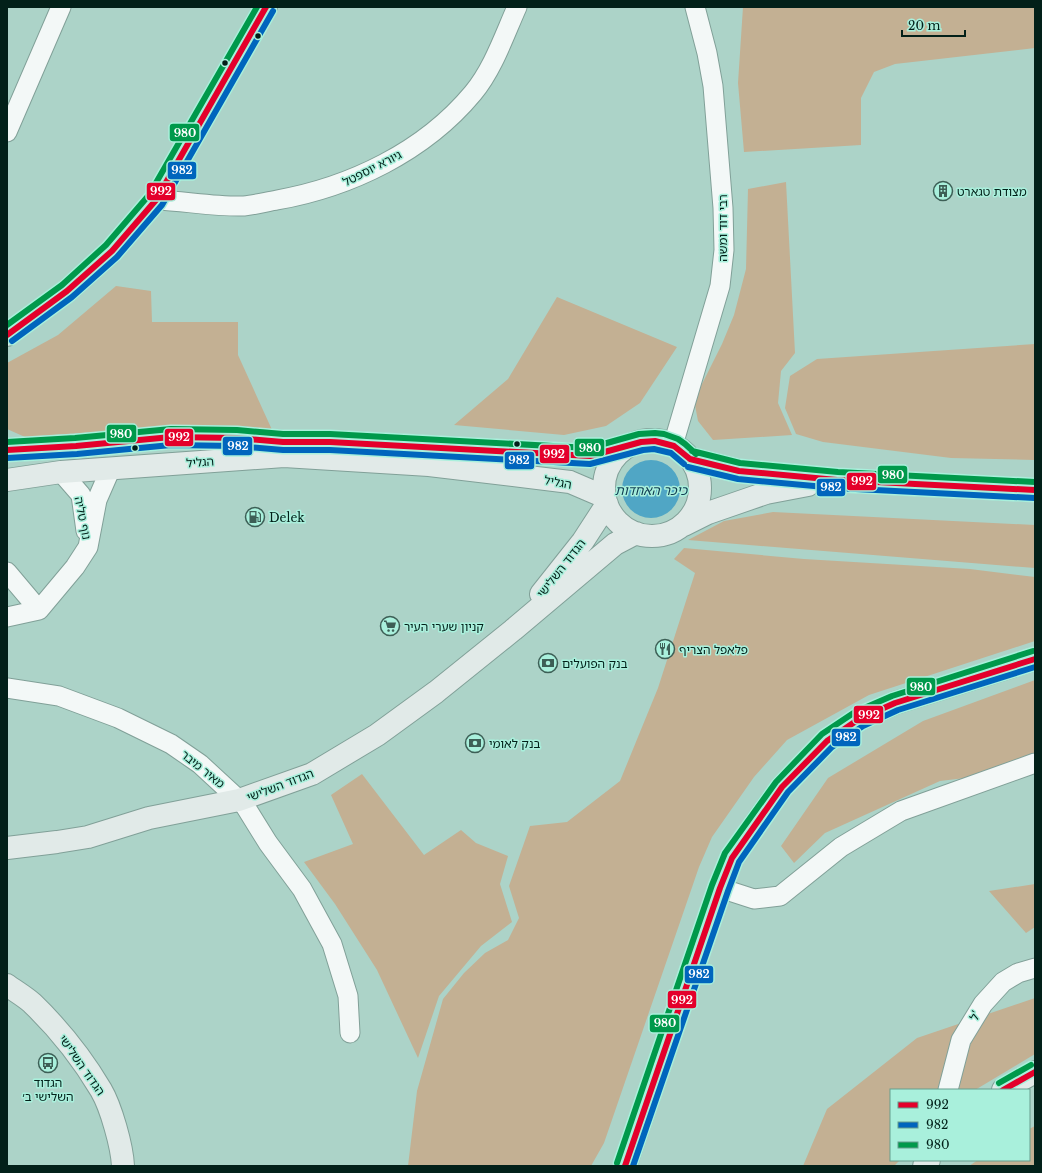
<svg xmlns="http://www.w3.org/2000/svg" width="1042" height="1173" viewBox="0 0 1042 1173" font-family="'Libre Baskerville','Noto Sans Hebrew',serif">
<rect width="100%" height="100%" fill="#acd3c8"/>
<path fill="#c3b093" d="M743,7H1035V48L895,64L874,72L861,98V145L744,152L738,83Z
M786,182L795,353L781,371L778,403L792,435L713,440L698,421L694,400L722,344L734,315L746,269L748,189Z
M116,286L151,291L152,322H238V355L273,432L125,430L25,437L7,429V363L58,335Z
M557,297L677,347L640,403L606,426L564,435L454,425L508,379Z
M1035,344V460L951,458L823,442L796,434L785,408L790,376L817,359Z
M773,512L1035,525V568L688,540L724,521Z
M684,548L804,559L970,569L1035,577V641L869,695L787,740L754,777L712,837L699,867L604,1143L591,1166H408L417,1091L443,999L464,973L485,953L508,940L519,918L509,886L530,826L567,822L620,781L658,688L695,573L674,559Z
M1035,680V759L990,775L940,781L825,833L794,863L781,846L828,778L923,721Z
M362,774L424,855L461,830L476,843L508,856L500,884L512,922L481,946L439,996L418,1058L377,970L335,904L304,862L353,844L331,795Z
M1035,884V927L1026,933L989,891Z
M1035,998V1054L975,1090H891V1160H900L894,1166H803L827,1109L917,1038Z
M1035,1126V1166H969L978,1160H1029V1129Z"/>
<path fill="#50a6c5" d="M622 489a29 29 0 1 1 58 0a29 29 0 1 1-58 0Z"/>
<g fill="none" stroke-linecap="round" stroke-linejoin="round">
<g stroke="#81a098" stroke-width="21">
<path id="street" d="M7,132L61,7
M156,200C184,201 216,207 244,206C254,205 266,202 277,200C350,187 424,152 473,93C493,69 504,36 517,7
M673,445L720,286L724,250L723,208L713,86L707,53L695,7
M61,472L81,495L86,531
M7,572L39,610
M7,617L39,610L75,567L88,547L97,500L111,468
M7,688L59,696L118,718L171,744L200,764L239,800L245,806L268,843L302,889L332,944L348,996L350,1033
M720,888L754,899L780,896L841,847L901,811L1035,763
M948,1090L961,1040L983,1004L1003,982L1018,973L1035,968"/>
</g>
<g stroke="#81a098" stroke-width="24">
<path id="secondary" d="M7,335L67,291L112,251L156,200L266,7
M604 488a48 48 0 1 1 96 0a48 48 0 1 1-96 0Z
M7,450L76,446L171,437L237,438L283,442H330L590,456L627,447
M690,459L739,471L837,480L1035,490
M7,480L61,472L284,456L429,465L570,482L605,497
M684,525L708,513L766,493L808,485
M541,594L583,541L607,504
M7,848L57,842L88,837L149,818L239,800L312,774L377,735L436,692L513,630L615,544L636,533
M7,985C15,991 24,996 32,1003C58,1028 82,1058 101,1090C111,1107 122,1146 123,1166
M1003,1090L1035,1072
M625,1166L720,888L732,858L758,820L782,787L827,741L859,719L895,703L1035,659
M924,1166L929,1160"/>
</g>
<use href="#street" stroke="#f3f8f7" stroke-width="19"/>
<use href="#secondary" stroke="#e1eae8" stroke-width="22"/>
<g stroke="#a9f0dc" stroke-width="9">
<path id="bus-1" d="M7,335L67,291L112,251L156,200L266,7
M7,450L76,446L171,437L237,438L283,442H330L590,456L641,442L655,441L674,446L690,459
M690,459L739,471L837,480L1035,490
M1003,1090L1035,1072
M625,1166L720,888L732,858L782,787L827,741L859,719L895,703L1035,659"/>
</g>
<g stroke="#a9f0dc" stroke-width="9">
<path id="bus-2" d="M12,341L72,297L117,257L162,205L273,11
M7,458L77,454L171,445L237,446L283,450H330L590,464L643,450L654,449L671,453L684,464
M688,467L738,479L836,488L1035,498
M633,1166L728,891L739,862L788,792L832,747L863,726L898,710L1035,667"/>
</g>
<g stroke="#a9f0dc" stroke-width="9">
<path id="bus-3" d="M7,325L62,285L106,245L149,195L257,7
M7,442L75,438L171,429L237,430L283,434H330L589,448L639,434L655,433L664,434L678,439L685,444L696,454
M692,451L740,463L838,472L1035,482
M999,1083L1031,1065
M617,1163L712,885L725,853L776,782L822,734L855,712L892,696L1033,651"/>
</g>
<use href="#bus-1" stroke="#e4002b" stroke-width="6"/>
<use href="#bus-2" stroke="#0065bd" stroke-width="6"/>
<use href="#bus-3" stroke="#00994b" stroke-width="6"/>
</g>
<defs>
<g id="building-ring" transform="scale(1)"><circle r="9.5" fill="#a9f0dc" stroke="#3d5f56" stroke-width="1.5"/><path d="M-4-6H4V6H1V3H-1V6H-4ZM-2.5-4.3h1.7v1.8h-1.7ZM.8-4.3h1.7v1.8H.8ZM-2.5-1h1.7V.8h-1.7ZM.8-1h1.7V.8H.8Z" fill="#3d5f56"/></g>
<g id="fuel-ring" transform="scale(1)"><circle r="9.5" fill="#a9f0dc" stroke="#3d5f56" stroke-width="1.5"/><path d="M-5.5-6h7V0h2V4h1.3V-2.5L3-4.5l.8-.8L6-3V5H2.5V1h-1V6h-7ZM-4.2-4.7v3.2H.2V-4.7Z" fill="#3d5f56"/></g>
<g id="supermarket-ring" transform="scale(1)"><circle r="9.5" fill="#a9f0dc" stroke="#3d5f56" stroke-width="1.5"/><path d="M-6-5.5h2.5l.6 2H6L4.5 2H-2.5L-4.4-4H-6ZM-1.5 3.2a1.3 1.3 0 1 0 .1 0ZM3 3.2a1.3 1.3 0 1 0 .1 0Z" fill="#3d5f56"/></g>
<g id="restaurant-ring" transform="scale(1)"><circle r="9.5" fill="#a9f0dc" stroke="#3d5f56" stroke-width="1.5"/><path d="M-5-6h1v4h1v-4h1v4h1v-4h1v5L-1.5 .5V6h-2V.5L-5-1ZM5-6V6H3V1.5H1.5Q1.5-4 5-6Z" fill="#3d5f56"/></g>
<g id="bank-ring" transform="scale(1)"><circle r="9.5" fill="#a9f0dc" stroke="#3d5f56" stroke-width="1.5"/><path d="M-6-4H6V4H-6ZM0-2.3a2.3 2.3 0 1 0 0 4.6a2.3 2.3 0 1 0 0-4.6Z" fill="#3d5f56"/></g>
<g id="bus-ring" transform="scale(1)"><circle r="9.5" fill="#a9f0dc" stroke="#3d5f56" stroke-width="1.5"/><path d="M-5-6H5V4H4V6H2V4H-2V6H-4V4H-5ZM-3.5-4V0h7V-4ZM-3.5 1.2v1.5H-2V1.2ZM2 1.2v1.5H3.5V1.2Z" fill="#3d5f56"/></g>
</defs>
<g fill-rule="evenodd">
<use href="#building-ring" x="943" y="191"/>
<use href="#fuel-ring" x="255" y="517"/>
<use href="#supermarket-ring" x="390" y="626"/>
<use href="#restaurant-ring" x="665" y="649"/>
<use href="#bank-ring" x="548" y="663"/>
<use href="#bank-ring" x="475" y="743"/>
<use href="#bus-ring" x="48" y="1063"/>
</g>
<g fill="#022019" stroke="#a9f0dc" stroke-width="1.5">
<circle cx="258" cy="36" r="3.5"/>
<circle cx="225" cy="63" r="3.5"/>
<circle cx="517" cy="444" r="3.5"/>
<circle cx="135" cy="448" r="3.5"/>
</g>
<g text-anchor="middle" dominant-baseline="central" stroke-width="3" stroke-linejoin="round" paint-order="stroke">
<g font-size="12" fill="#022019" stroke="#a9f0dc">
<text transform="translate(372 168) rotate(-27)">גיורא יוספטל</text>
<text transform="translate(722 228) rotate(-90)">רבי דוד ומשה</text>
<text transform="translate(200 462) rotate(-4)">הגליל</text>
<text transform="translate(558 482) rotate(10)">הגליל</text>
<text transform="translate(83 518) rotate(79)">נוף טליה</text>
<text transform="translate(561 568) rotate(-52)">הגדוד השלישי</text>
<text transform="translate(203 769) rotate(39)">מאיר מיבר</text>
<text transform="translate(280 785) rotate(-21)">הגדוד השלישי</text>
<text transform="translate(975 1016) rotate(-59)">ל'</text>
<text transform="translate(82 1065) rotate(55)">הגדוד השלישי</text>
</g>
<g font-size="12" fill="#022019" stroke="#a9f0dc" text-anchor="start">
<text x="957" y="191">מצודת טגארט</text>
<text x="269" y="517">Delek</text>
<text x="404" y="626">קניון שערי העיר</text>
<text x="679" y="649">פלאפל הצריף</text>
<text x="562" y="663">בנק הפועלים</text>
<text x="489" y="743">בנק לאומי</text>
<text x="48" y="1082" text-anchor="middle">הגדוד<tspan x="48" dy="14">השלישי ב׳</tspan></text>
</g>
<g font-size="13" font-style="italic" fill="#103b51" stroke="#a9f0dc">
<text x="651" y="490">כיכר האחדות</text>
</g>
</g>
<g stroke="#a9f0dc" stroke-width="1.5">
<rect x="169" y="123" width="31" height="19" rx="4" fill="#00994b"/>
<rect x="167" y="161" width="30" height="19" rx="4" fill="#0065bd"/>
<rect x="146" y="182" width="30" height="19" rx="4" fill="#e4002b"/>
<rect x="106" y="424" width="31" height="19" rx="4" fill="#00994b"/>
<rect x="164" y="428" width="30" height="19" rx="4" fill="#e4002b"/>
<rect x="222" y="436" width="31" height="20" rx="4" fill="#0065bd"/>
<rect x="574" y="438" width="31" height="19" rx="4" fill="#00994b"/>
<rect x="539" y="444" width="31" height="20" rx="4" fill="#e4002b"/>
<rect x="504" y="451" width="31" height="19" rx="4" fill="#0065bd"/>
<rect x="877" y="465" width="31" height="19" rx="4" fill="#00994b"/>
<rect x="846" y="472" width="31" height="19" rx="4" fill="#e4002b"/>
<rect x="816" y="478" width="30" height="19" rx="4" fill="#0065bd"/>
<rect x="906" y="677" width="30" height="19" rx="4" fill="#00994b"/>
<rect x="853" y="705" width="31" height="19" rx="4" fill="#e4002b"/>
<rect x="831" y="728" width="30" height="19" rx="4" fill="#0065bd"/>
<rect x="684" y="965" width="30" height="19" rx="4" fill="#0065bd"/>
<rect x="667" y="990" width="30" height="19" rx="4" fill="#e4002b"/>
<rect x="649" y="1014" width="31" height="19" rx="4" fill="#00994b"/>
</g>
<g font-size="11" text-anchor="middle" font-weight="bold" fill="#fff">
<text x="185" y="137">980</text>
<text x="182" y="174">982</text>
<text x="161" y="195">992</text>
<text x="121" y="438">980</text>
<text x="179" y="441">992</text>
<text x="238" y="450">982</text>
<text x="590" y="452">980</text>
<text x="554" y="458">992</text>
<text x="519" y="464">982</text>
<text x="893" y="479">980</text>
<text x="862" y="485">992</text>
<text x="831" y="491">982</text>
<text x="921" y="691">980</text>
<text x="869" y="719">992</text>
<text x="846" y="741">982</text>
<text x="699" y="978">982</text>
<text x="682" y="1004">992</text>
<text x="665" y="1027">980</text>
</g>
<rect width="1042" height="1173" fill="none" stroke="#022019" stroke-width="16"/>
<rect x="890" y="1089" width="140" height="72" fill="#a9f0dc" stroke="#669d8e"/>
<rect x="898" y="1102" width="20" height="6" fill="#e4002b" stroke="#669d8e"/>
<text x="926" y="1109" font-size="12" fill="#022019">992</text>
<rect x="898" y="1122" width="20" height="6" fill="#0065bd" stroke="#669d8e"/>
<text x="926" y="1129" font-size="12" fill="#022019">982</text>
<rect x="898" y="1142" width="20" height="6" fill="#00994b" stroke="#669d8e"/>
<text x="926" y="1149" font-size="12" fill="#022019">980</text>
<path d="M902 30v6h63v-6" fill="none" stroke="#022019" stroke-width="2"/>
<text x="908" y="30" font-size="12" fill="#022019" stroke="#a9f0dc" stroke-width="3" paint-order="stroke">20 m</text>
</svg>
